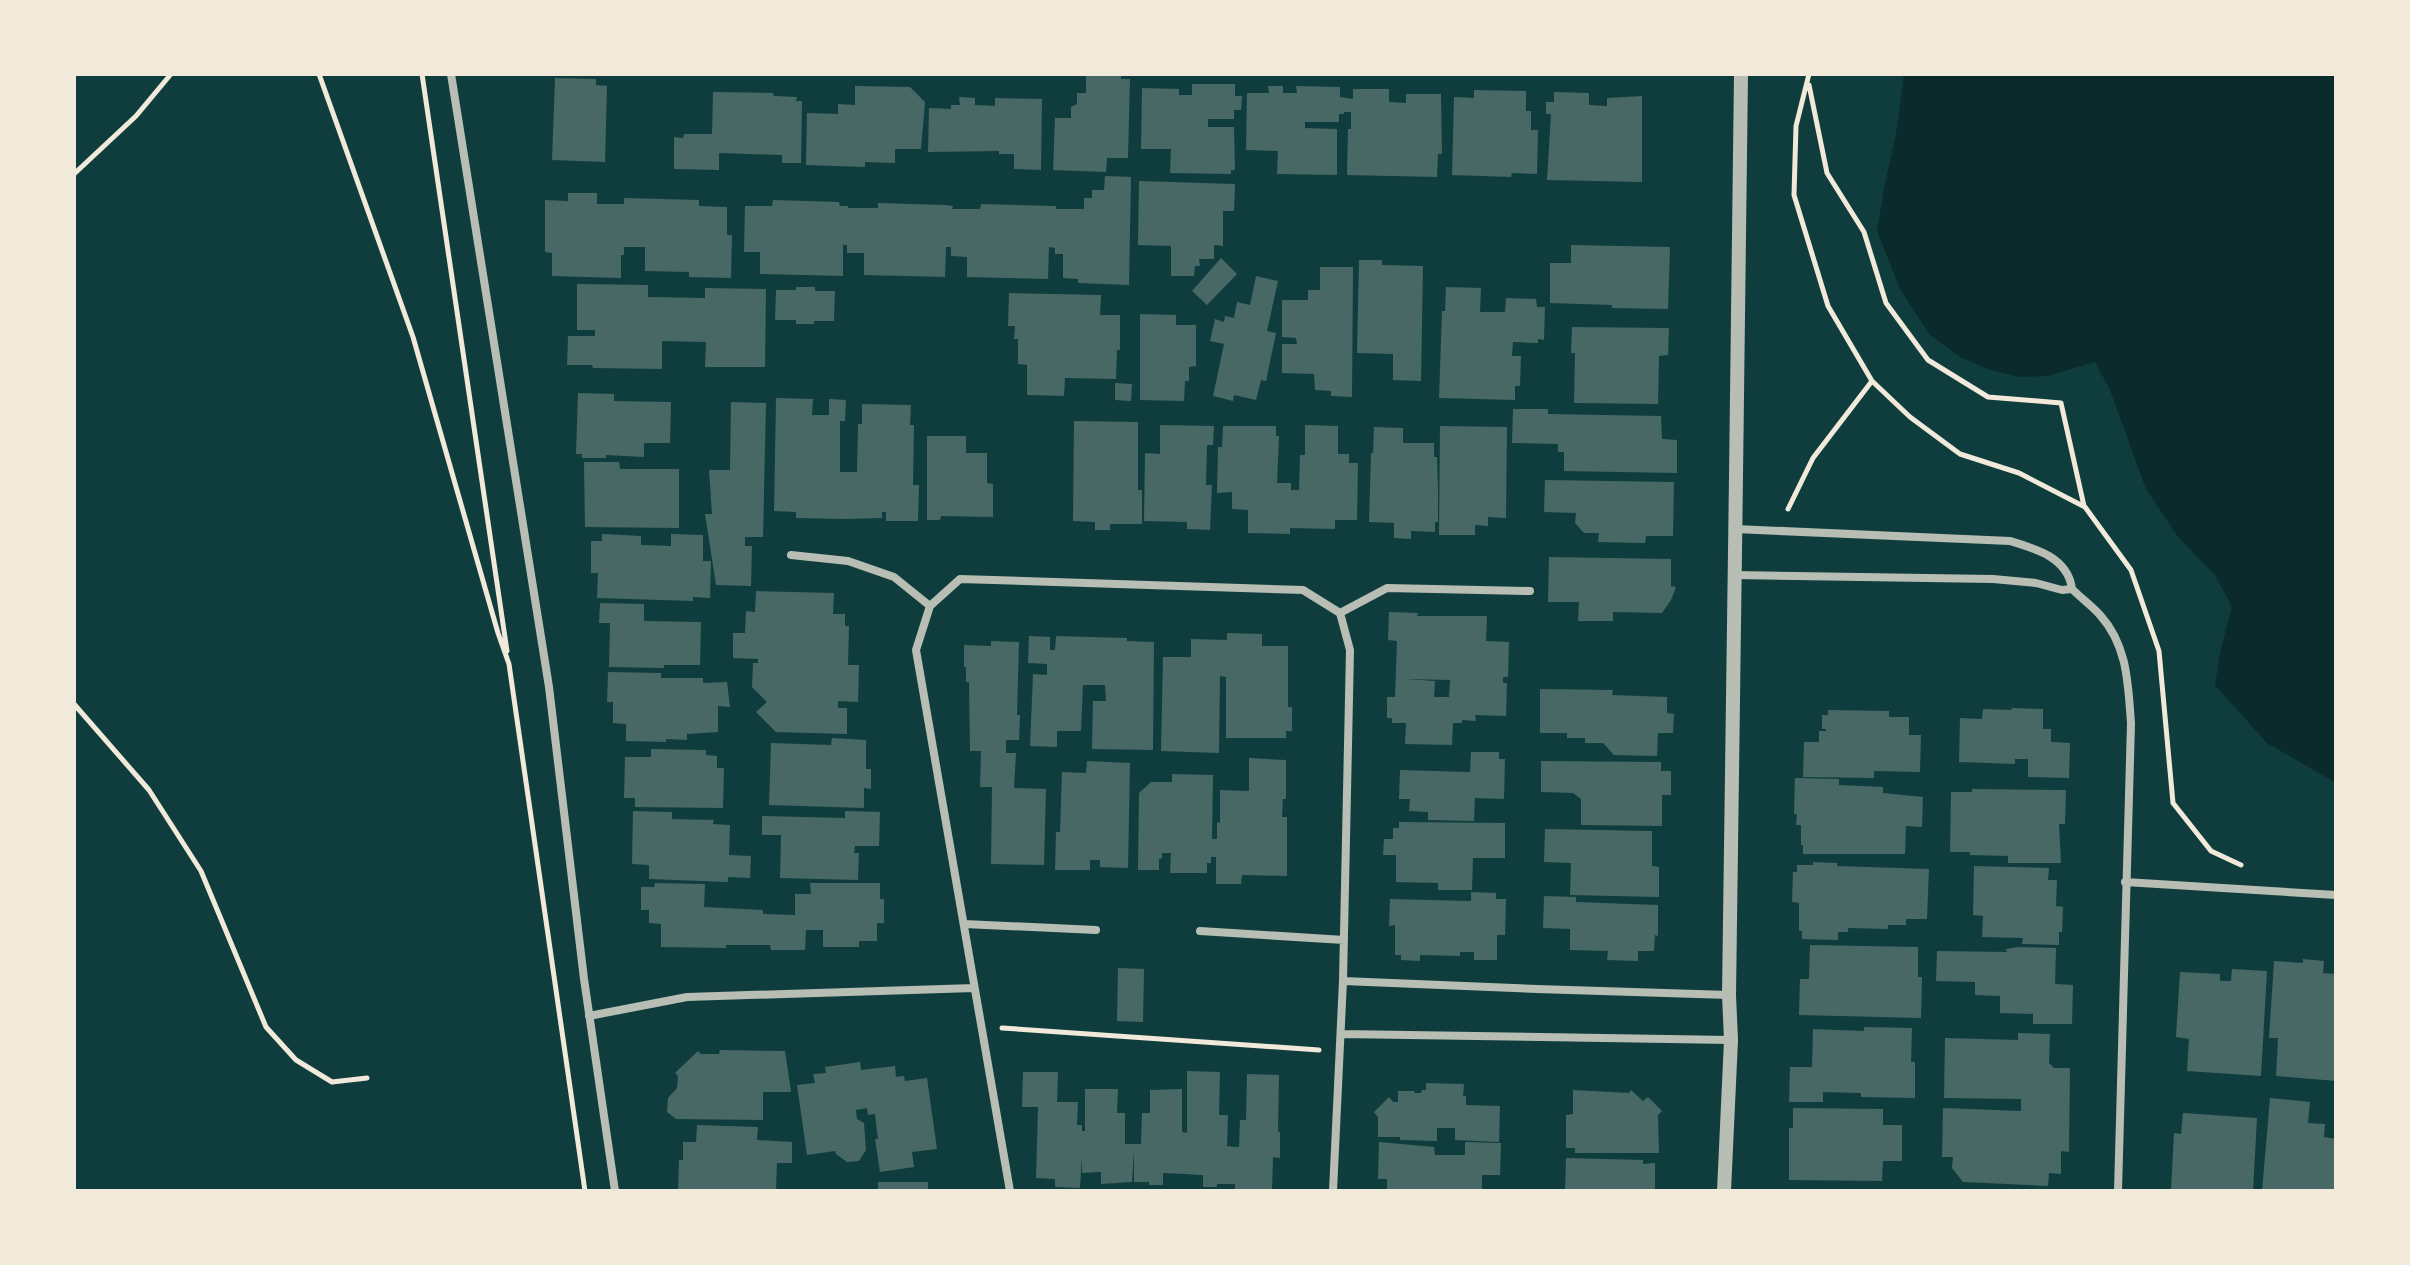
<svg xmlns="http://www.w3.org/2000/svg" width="2410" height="1265" viewBox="0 0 2410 1265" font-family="'Exo 2',sans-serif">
<rect width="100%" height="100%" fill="#0f3d3e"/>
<path fill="#0a2a2b" d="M1904,74H2336V783L2267,743L2215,685L2221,648L2232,607L2215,575L2178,537L2146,489L2110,390L2095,362L2048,376L2020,377L1990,370L1960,357L1930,335L1900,289L1877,231L1885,184L1896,134Z"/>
<path fill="#486865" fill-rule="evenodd" d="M1086,74H1121V79H1130L1128,158H1107L1106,172L1053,170L1055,118H1071V107L1077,104V93H1086Z
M555,78L596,79V85L607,86L605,162L552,160Z
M1192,84H1235V96H1242L1241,110H1234V119H1208V127H1234L1235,170H1231V174L1170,173L1171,149H1141L1142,88L1179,89V95H1192Z
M855,86L910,87L925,102L921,149H895V163L865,162V167L806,165L807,113L838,114V104L855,105Z
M1268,86H1283V93H1297L1296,86L1340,87V97L1353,99V89H1389V102L1406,103V94H1441L1442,154H1438L1437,177L1347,175L1348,129H1351V112H1344V114H1339V122H1305V128L1337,129V175L1277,174L1278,151L1246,150L1247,93H1269Z
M1474,90L1526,91V111H1531V130H1538L1537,174L1512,173L1511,177L1452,175L1454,97L1474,98Z
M713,92L773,93L774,96L797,97L796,101H802L801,163H782V155L719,153V170L674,169V137L683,138L684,134H712Z
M1554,92L1589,93V105L1607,106V98L1642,96V182L1547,180L1551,114H1546V102H1554Z
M959,97L975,98V105L995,106V98L1042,99L1041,170L1014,169V154H999V151L928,152L929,108L951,109V105H960Z
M1105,176L1131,177L1129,285L1078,283V279L1063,278V254H1055V248L1049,247L1048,279L967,277V257L951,256V247H946L945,277L864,275V253H847V245H843V276L760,274V252H744L745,206H772L773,200L839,202L840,206H848V208H878V203L945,205L953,206L952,209H980L981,204L1056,206V209H1084V198H1092V190H1104Z
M1139,181L1235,184L1234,211H1223V246L1214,245V259H1199L1200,266H1195L1194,276H1171V246L1138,245Z
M568,193H597V204H624V198L699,200V206L727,207V235H732L731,278L689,277V272L645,271V247H624V255H621V278L552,276V253L545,252V200L568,201Z
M1571,245L1670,247L1668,309L1612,308V305L1550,303V263H1571Z
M1221,258L1237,274L1207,305L1192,291Z
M1359,260H1382V265L1423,266L1421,381L1393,380V354L1357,353Z
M1320,267H1353L1352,397L1331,396V391L1315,390L1314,374L1282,373V344H1297L1296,338L1282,337V300H1308V290H1320Z
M1256,276L1278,281L1267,331L1276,333L1266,381L1261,380L1256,400L1234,395L1233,401L1213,396L1224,344L1210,341L1215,319L1224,322L1225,316L1234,318L1237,302L1250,305Z
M577,284L648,285V297L705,298V288L766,289L765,367H705L706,342L662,341V369L593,368L592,365H567L568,336H595V330H577Z
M796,287H815V291H835L834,321H814V324H796V320H775L776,290H796Z
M1446,287L1481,288L1480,312H1505L1506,298L1536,299L1537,307H1545L1544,340L1538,339V343L1513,342L1512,356H1521L1520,386H1515V400L1439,398L1442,311H1445Z
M1009,293L1101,295L1100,315H1120V350H1117L1116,379L1065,378L1064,396L1027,395V365L1018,364V339H1014L1015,326H1008Z
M1140,314L1176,315V325H1196V366L1189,367V381H1185L1184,401L1140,400Z
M1572,327L1669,328L1668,355L1659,356L1658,404L1574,403L1575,353H1571Z
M1115,383L1132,384L1131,401L1115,400Z
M578,393L614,394V401L671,402L670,443H644V457L606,455V458H582V454H576Z
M776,398L813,399L812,415H829V399L846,400L845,421H840V472H857L858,424H862V404L911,405L910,425H914L913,485H919L918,521H886V512H882V518L844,519L796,518V512L774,511Z
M731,402L766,403L763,537H745V546H752L751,586L716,585L705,514H712L709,470H730Z
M1513,409H1548V414L1661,416L1662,439L1677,440V473L1564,471V452H1558V444L1512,443Z
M1074,421L1138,422V490H1142V524H1110V530H1095V522L1073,521Z
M1160,425L1214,426L1213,445H1207L1206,485H1212L1210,530L1187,529V522L1144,521L1145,453L1160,454Z
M1305,425L1338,426V454H1349V463H1358L1357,520H1335V529L1290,528V534L1248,533V510L1232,509V492L1217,493L1218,447H1222L1223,426H1276V436H1279L1277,483H1291V490H1299L1300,455H1305Z
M1440,426L1507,427L1506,518L1488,517V526L1475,525V535H1439Z
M1374,427L1403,428V443H1434V457H1437L1438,490V522H1435V532L1411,531V539L1394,538V523L1369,522L1371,453H1373Z
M927,436H966V453H987V483L993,484V517L941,516L940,520H927Z
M584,462H619L620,469H679V528L585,527Z
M1545,480L1674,482L1673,536H1646L1645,543L1598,542L1599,533H1584L1575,523L1576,513L1544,512Z
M602,534L641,536V545L671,546V534L703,535V561H711L710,598L693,597V601L597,598L598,573H591V541H602Z
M1549,557L1671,559V586L1676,587L1671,600L1662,613L1613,612V621H1578L1579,602H1548Z
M756,591L834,593L833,614H845V626H849L848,665H859L858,702L838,701V708H847V734L776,732L756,712L767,702L752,687L753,663H758V659L733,658V633H745L746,611L755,612Z
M600,603L644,604V621L701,622L700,665H664V668L609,667L610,623H599Z
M1389,612L1418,613L1417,616H1487L1486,641L1509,642L1508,677H1503V683H1507L1506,716L1475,715L1476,721L1462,720V723H1453L1452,745L1405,744L1406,723H1392V718H1387V697H1395L1397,641L1388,640ZM1405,679L1450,680L1449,697H1434L1435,681Z
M1227,633L1262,634V646H1288V707H1292V731H1286V738H1226V677L1220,676L1219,753L1161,751L1163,657H1191V639L1227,640Z
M1029,636L1050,637V650H1055L1056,636L1127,638V641L1154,642L1153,750L1092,749L1093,701H1106L1105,685H1083L1081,731H1057V747L1030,746L1033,674L1047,675V664L1028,663Z
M991,641L1019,642L1017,715H1020L1019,740H1006V753H1016L1014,788L1046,789L1044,865L991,864L992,787H980L981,751H970L969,682H966V667H964V645L991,646Z
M608,672L661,673V678H703V683L727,682L730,707L718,706V732L687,734V740L666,739V742L626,741V724L613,723V702H607Z
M1540,689L1613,690L1612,695L1667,697V713L1674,714L1673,733H1658L1657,756L1614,755L1603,743H1585V738H1567V733H1540Z
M2012,708L2043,709V729H2051V742L2070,743L2069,778L2028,777V759H2015V764L1959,762L1960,718L1982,719L1983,709L2011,710Z
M1828,710L1889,711V717H1909V735H1921L1920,772L1874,771V778L1803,777L1804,742H1819V731H1826V729H1822V715H1828Z
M832,738L866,740V769H871V789L864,788V808L769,805L771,743L831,745Z
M651,749L706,750V755L717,756V768H724L723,808L635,807V798H624L625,757H651Z
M1471,752H1499V759H1505L1504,799L1475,798L1474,821L1428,820V812L1409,811L1410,799H1399L1400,770L1470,772Z
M1249,758L1286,760V799H1283L1282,817H1287V876L1242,875L1241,884H1216V857H1211V863H1207V873H1170L1171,853H1162V858L1159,859V870H1138L1139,793L1151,782H1172V774L1213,775L1212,839H1217V822L1220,823V790L1249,791Z
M1087,761L1130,763L1128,868L1100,867V860H1090V870H1055L1056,832H1060L1062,772L1086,773Z
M1541,761L1661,762V771H1671V795H1662V826L1581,825V799L1573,793L1541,792Z
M1795,778L1839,779V785L1883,787V793L1923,797L1922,827L1906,826L1905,854H1803V845H1801V825H1796L1797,814H1794Z
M1972,789L2066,790L2065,824H2059L2061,863H2008V856L1970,855V852H1950L1951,792H1972Z
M633,811L672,812V819L714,820L713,824L730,825L729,855L751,856L750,878L728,877V882L649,879V865L632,864Z
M845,811L880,812L879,846H855L854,853H859L858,880L780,878L781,835H762V816L845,818Z
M1399,822L1505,823V858H1473L1472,890H1438V883L1396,882V855H1383L1384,839H1393V828H1399Z
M1545,829L1652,831V866L1659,867V897L1570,895L1571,863L1544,862Z
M1813,862L1837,863V866L1929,869L1927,919H1906V925H1888V929L1848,928V932H1838V940L1802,939V931H1799V903L1792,902L1793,872H1797V865H1813Z
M1974,866L2049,868L2048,880H2057L2056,906L2063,907L2062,932H2059V945L2022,944L2023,938L1982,937L1983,916L1973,915Z
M655,883L705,884L704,907L763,910V914L795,915V894H811L810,883H880V899H884V923H877V941H859V947H823V930H806L805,950H771L770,945H726V948L661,947V924L649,923V910H641V887H654Z
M1471,892L1496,893V899H1506L1505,935H1497V960H1474V952H1460V956L1420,955V961L1401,960V955H1395V925L1389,926L1390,899L1471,901Z
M1544,896L1576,897V902L1658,905V936L1655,935L1654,951H1638V961L1607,960L1608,951L1570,950V929L1543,928Z
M1810,945L1918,947V977H1922L1921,1018L1799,1015L1800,979H1809Z
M2018,947L2056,948L2055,984L2073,985L2072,1024H2033V1014L2000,1013V996L1975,995V982L1936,981L1937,951L2007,952L2006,949Z
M2303,959L2324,961L2323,973L2336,974V1081L2276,1076L2278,1038H2269L2274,961L2303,963Z
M1118,968L1144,969L1143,1022L1117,1021Z
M2232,969L2267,971L2261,1076L2187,1071L2189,1039L2176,1037L2180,972L2220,974V981H2231Z
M1864,1027L1912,1028L1911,1062H1915V1098L1861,1097V1093L1823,1092V1102H1789L1790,1067H1812L1813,1029L1864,1031Z
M2018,1033L2050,1034L2049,1063L2054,1068H2070L2069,1152L2061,1151V1174L2049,1173L2048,1186L1963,1182L1952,1168L1953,1157H1942L1943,1108L2021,1111V1099L1944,1098L1945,1038L2018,1040Z
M720,1050L785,1051L791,1092H763V1120L676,1119L667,1112L668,1098L677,1088L678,1076L675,1073L698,1051L701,1054H719Z
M860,1062L861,1070L895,1066L896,1077L904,1076L905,1081L927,1078L937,1149L912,1152L914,1167L880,1172L875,1139H878L875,1114L868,1115L867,1108L856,1110L857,1119L864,1123L866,1150L859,1161L847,1162L836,1154L835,1151L807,1155L797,1085L815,1083L813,1074L826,1073L825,1067Z
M1187,1071L1220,1072L1219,1115H1228L1227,1146L1235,1147H1239L1240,1120H1246L1247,1074L1279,1075L1278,1132H1280V1158L1273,1157L1272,1191L1235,1190V1184H1217V1187H1203V1175L1184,1174L1163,1173V1185H1149V1182H1134V1150L1132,1182L1101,1184V1172L1082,1173V1156L1080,1188L1055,1187V1179L1036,1178L1038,1107H1022L1023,1072H1058L1057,1102H1078L1077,1125H1082V1131H1085V1089H1118L1117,1113H1125V1144H1141L1142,1113H1150V1090L1182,1089V1132L1187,1133Z
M1426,1083L1464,1084L1463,1096H1466V1105L1500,1106L1499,1142L1455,1140V1128H1437V1141L1400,1140V1137H1378V1117L1374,1112L1389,1097L1393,1102H1398V1091H1414L1415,1093H1421L1422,1090H1426Z
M1573,1090L1629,1093L1631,1090L1643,1101L1648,1097L1662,1111L1658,1115L1659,1153H1575V1148H1566V1115L1573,1114Z
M2270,1098L2310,1102L2308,1123L2325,1124L2324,1137L2336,1139V1191H2262Z
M1793,1108L1883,1109V1125H1902V1161H1883L1882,1181L1789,1180V1128H1793Z
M2183,1113L2257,1118L2253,1191H2171L2174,1133L2181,1134Z
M697,1125L758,1127L757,1140L792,1142V1163H777L776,1191H678L679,1160H683V1142H696Z
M1379,1142L1434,1147L1435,1155H1465V1142L1501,1143L1500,1175H1482V1191H1387V1179H1378Z
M1566,1158L1643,1160V1164L1655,1163V1191H1565Z
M878,1182H928V1191H878Z"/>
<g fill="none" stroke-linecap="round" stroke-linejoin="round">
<path stroke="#f1e9da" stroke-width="5" d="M319,74L413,337L498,633L509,664L585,1191
M422,74L507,651
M1809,74L1796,126L1794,195L1828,306L1872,381L1910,417L1960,454L2019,473L2085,507L2131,570L2159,651L2173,803L2211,851L2241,865
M1809,85L1827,173L1864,232L1886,303L1928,360L1988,397L2061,403L2084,506
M74,174L136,116L171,74
M1788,509L1813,458L1872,381
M74,704L149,790L201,871L266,1027L296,1060L332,1082L367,1078
M1002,1028L1319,1050"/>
<path stroke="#b8beb3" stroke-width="8" d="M451,74L549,687L584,979L615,1191
M1735,529L2010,541C2037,549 2068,558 2072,589C2081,598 2092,606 2100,615C2128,646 2128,685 2131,723L2118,1191
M791,555L848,561L894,577L930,606
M1735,575L1993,579L2036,583L2062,590L2072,589
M1340,613L1387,588L1530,591
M2125,882L2336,895
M964,924L1096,930
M1200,931L1344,940
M1343,981L1537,989L1729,995
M589,1016L687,997L974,988
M1341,1034L1731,1040
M1010,1191L916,650L930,606L960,579L1303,590L1340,613L1350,650L1343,981L1333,1191"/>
<path stroke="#b8beb3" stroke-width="14" d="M1724,1191L1731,1040L1729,995C1735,688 1736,381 1741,74"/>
</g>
<rect width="2410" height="1265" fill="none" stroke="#f1e9da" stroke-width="152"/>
</svg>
